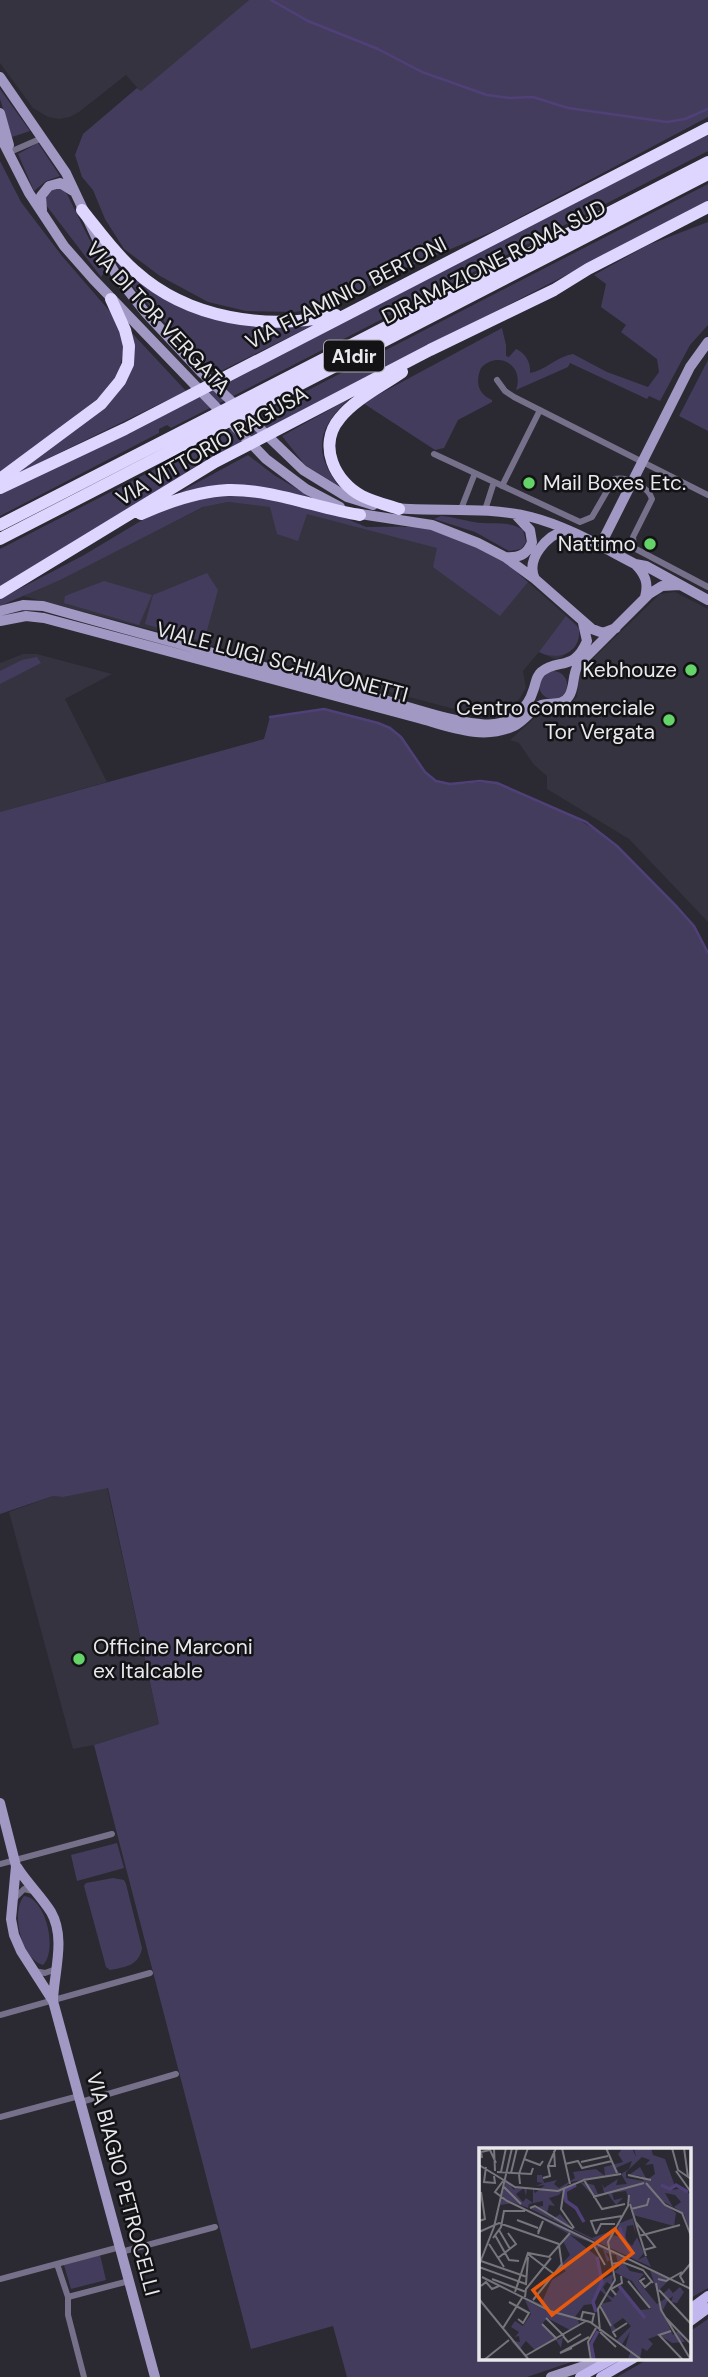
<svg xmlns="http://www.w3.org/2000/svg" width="708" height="2377" viewBox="0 0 708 2377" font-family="'DM Sans',sans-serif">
<rect width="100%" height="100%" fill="#2b2931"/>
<path fill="#353340" d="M0,0H249L141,92L126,75L79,112L70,117L59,119L48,117L33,108L0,63Z
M228,502L330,512L366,527L402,526L506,563L577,625L578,640L562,657L555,659L539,652L523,671L526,688L518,701L503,713L485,717L23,596L206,506Z
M675,592L708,609V922L629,839L547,789V776L534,765L519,743L510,740L541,712L553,713L565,709L577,697L579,676L583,668L660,594Z
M23,654H37L112,674L65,699L107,782L0,812V663Z
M107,1487L159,1724L94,1745L73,1749L9,1512L53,1496L63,1497Z"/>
<path fill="#443c5d" d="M249,0H708V117L496,230L403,269L332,305L295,312L246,311L208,302L160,276L124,249L105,219L93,190L82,177L75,155L83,134L137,88L141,91Z
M0,89L30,131L12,137L0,99Z
M708,135V151L171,428L167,425L159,429V433L0,516V494Z
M38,143L60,176L46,181L34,191L18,154Z
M0,161L21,202L62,256L113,315L123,339V352L119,372L105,393L0,473Z
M708,184V202L232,447L0,587V549Z
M57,187L65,191L68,196L105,271L101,277L46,205L45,201L48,190Z
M708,222V325L690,345L660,401L649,396L647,399L570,363L568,367L516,390C525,365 498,350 481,368C475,382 478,394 492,400V402L458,420L444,448L435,450L363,403L502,328L506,345V356L509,357L516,349C525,353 531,362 530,373C546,370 556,357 573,354L607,372L648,387L659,372L657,359L621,332L626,325L601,307L606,284L594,275L648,245Z
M117,261C145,285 170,307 206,317L315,324L217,373L209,364L207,365C184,341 127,288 117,261Z
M131,332L186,391L16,474L116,395Z
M708,360V431L679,416Z
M349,399C318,427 312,452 339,486L305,465L282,436Z
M248,455L274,475L317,501C268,485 229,480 178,493Z
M206,495L264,496L330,512L366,527H422L470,543L506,563L528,582L500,616L433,567L437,548L307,514L298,541L277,534L270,507L228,502L203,507L60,580L0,606V599L84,555L154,513Z
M441,516C453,517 462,520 474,522C489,525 510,520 523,530L526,542L521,549L509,551L475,532L434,519Z
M207,573L218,590L206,634L198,640L145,624L153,595Z
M104,581L152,595L139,625L64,603L65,596Z
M566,616L579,628C582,652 559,662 539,652Z
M37,657L41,663L0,684V671L22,660Z
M539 685a14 14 0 1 1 28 0a14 14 0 1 1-28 0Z
M326,709C350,716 385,719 403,738C414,752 420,773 437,781C451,788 479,780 497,783L574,817L607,837L677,907L694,926L708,953V2288L689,2299V2150H480V2358H583L527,2377H347L333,2326L251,2349L94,1745L159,1724L108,1488L63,1497L53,1496L0,1514V812L264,739L270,717Z
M117,1843L124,1868L77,1881L71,1855Z
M113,1878L124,1880L126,1884L142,1948C139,1966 125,1967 110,1970L106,1967L84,1886L86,1883Z
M24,1896C46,1898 58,1950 43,1965C22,1959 10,1913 24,1896Z
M100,2255L106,2280L71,2289L64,2265Z
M708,2319V2377H617L650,2358H689V2332Z"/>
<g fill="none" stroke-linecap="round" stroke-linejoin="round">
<path stroke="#4f4078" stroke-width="2.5" d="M271,0L308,21L378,49L422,72L487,95L510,98L533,97L568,108L667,122L685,119L708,109
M270,717L324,709L378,723L390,728L401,737L425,772L436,781L450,784L480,781L497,783L586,822L617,846L677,907L694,926L708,953"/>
<path stroke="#76708b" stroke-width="6" d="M10,152L42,138
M497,380L505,391L514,397L708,495
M434,454L580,522L592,517L614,479C626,476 649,487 652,499L633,537L634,548L708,587
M502,486L540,410
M461,509L475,473
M485,510L494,482
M0,1864L112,1834
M14,1899L24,1889L33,1891
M34,1971L45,1973L56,1969
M0,2015L150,1973
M81,2102L176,2074
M0,2117L79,2096
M121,2252L215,2227
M57,2264L68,2297L129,2281
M0,2279L120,2247
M68,2297V2315L84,2377"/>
<path stroke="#a198c3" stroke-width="10" d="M0,77L66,173L104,254L118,278L145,312L202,373L303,470L347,497L373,505
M0,113L9,145
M0,136L29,193L64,246L93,279L266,459L306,489L340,507
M42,210L41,196L49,186L60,183L73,191
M395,508C440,512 486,506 531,517C567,526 602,547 635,564L646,566L708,600
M354,513L432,525L478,543L505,557L535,579L592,629L603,633L616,628
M600,546L690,367L708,342
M505,557C519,558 527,555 532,542L530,530L515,514
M635,564C645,574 649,583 645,597
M535,579C525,559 547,535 566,530
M0,611L23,605L43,606C152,637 262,666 371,696C399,704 469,728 495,724C512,722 528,708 533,691C536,684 535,678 541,672C558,658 574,672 587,641L583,623
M0,621L26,616L44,618L418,718C448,726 483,741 514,726C524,721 530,711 539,706C550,701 561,708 569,696C575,687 572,675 578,665L649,594L662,586L679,585
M0,1803L16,1866L11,1919L14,1935L21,1951L53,2001L155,2377
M17,1867C27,1883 41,1896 51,1912C66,1938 54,1972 53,2000
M551,2377L608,2358"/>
<path stroke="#c2b6ee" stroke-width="10" d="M689,2310L708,2296
M689,2322L708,2308
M580,2377L614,2358
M601,2377L634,2358"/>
<path stroke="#ded6ff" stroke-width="12" d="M82,210C99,231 115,254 135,271C188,319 267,331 336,315
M0,479L101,404L120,381L128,364L129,346L125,330L111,299
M0,488L125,429L708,128
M399,509C387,505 374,502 362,496C335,482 317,445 340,418C355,399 382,386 402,372
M141,514C168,502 198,491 228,490C272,489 317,508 360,515
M0,525L708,162
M0,539L708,174
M0,593L215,462L430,350L554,290L588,269L708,207"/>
</g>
<g fill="#64d468" stroke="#131316" stroke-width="2.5">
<circle cx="529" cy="483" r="7"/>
<circle cx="650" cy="544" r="7"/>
<circle cx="691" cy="670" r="7"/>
<circle cx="669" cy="720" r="7"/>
<circle cx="79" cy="1659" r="7"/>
</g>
<g text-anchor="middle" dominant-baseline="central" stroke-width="5" stroke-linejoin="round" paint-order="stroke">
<rect fill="#131316" stroke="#a9a8ac" stroke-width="2" x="324" y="340.5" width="60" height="31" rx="5"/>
<g font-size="19" font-weight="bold" fill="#e9e8ed">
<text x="354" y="356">A1dir</text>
</g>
<g font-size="21" fill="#e9e8ed" stroke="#131316">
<text transform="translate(494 262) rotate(-27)">DIRAMAZIONE ROMA SUD</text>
<text transform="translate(346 293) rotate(-27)">VIA FLAMINIO BERTONI</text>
<text transform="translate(158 318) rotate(47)">VIA DI TOR VERGATA</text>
<text transform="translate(212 446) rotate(-30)">VIA VITTORIO RAGUSA</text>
<text transform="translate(282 662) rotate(15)">VIALE LUIGI SCHIAVONETTI</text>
<text transform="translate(123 2184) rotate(75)">VIA BIAGIO PETROCELLI</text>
</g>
<g font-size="21" fill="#e9e8ed" stroke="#131316" text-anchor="end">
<text x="543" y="483" text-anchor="start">Mail Boxes Etc.</text>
<text x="636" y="544">Nattimo</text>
<text x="677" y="670">Kebhouze</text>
<text x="655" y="708">Centro commerciale<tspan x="655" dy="24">Tor Vergata</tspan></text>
<text x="93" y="1647" text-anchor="start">Officine Marconi<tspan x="93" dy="24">ex Italcable</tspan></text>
</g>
</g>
<g transform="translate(479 2148)">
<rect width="212" height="212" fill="#2b2931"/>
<path d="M153,0L157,9L155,0H172L174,7L186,11L196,38L193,42L203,40L212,47V86L205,66L195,59L202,54L196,47L186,45L194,59L178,50L197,65L195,78L154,67L147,43L133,45L135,52L144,50L137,57L129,46L115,49L101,34L115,37L119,46L125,45L123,35L125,40L139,31L137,37L148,36L142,26L150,21L153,13L137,20L141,26L91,34L80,47L70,50L76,58L70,57L68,65L74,71L81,66L94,81L113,90L132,83V87L143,89L139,76L154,70L157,87L154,77L148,78L146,91L153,98L158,89L165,105L159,112L167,108L172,119L112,91L50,60L64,58V53L50,56L49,60L31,53L191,131L178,144L171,122L148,110L144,114L151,123L165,126L159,133L178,156L187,150L184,146L190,140L194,145L201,139L205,144L198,155L192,154L194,148L189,152L183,164L194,187L199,183L206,194L193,195L180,187L169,191L174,196L168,203L163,200L161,210H149L152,203L146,200L151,184L142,198L138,192L152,178L144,170L134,177L137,181L133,184L122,156L133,153L121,142L114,156L105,157L96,169L83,167L99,171L100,177L91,182L68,170L63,176L78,192L84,189L82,200L77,192L56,202L47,193L40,202L32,193L41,194L40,188L36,189L40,184L32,179L36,173L44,178L52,166L46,152L68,163L77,165L38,146L62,156L73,132L87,123L81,118L91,107L84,93L90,86L34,55L21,57L27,31L35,42L36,39L48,40L47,48L45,40L37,46L44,54L47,50L54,55V40L56,45L66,37L57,38L64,35L58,34V27H63L65,35L78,32L75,36L80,40L96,30L94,24L117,21L126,28L125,19L144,14L139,6L143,1ZM163,9L171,12L166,17L174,16L176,26L168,32L161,19L150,27L162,28L165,33L147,30V24ZM91,87L114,95L119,104V99L124,101L128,114L131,112L127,105L137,107L140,120L135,124L153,133L172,161L161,162L141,140L134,150L128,146L124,139L128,134L133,138L134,126L123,132L120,110Z" fill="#443c5d" fill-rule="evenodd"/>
<path fill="none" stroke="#4f4078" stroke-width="3.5" d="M97,37L86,43L87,53L97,60L105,74M182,37L191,41L197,37L209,44M140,79L153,109M140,138L166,170M117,164L114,154L123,134L118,109M115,212L112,196L119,183"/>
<path fill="none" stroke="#77757c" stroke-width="2" d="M15,0L16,23M83,0L91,36M127,0L138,25M193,0L199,22L212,31M205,0L209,29M3,10L2,4L11,2L17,15M45,11L61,17L64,13M102,14L129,8M86,16L99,13L103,20L133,13M0,17L36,39L79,43L105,32L123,61L146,56M69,18H76L75,3M7,19L5,34L16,35L15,28M197,23L212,44M18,24L52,26L54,20M22,24L27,0M32,25L38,0M149,27L172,32M64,30L71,28L69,18L77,0M104,32L142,26M24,33L16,44L28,53L212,141M167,35L186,57L203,65L212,88M41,36L40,26L49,0M25,39L42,56M85,41L82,61L95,80M114,49L165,35M151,56L167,108M51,60L56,58L94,81M152,61L168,57L170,50M38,72L59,80M0,73L6,71L2,44M156,73L176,99L165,102M20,82L31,101M0,84L20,75L80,96M59,84L64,73L59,86M117,86L112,73L143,68M117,86L122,76H136M16,87L30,112L40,113M160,88L201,77M14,90L22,79L25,63H46M10,96L25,119M114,96L126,117M80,97L83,118M49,106L75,126M19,110L37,96L29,85M2,113L48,129M133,116L143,114L164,122L174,135M0,117L15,79L33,0M0,119L47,136L49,109M3,129L71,163L111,174L163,212M166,130L161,133L166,139L172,134M13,131L47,144M179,131L187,133L203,124M149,133L171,160M177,135L182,162L212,212M205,135L201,128L212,115M2,138L7,134L13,141L20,138M180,142L212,176M36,144L49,105L70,109L91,85M137,147L132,141L143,135L142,128M46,149L47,141L72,110M0,151L50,212M54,152L83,116M30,154L50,165L44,175L39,171M121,158L132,178M186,169L212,196M67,170L85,188M102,171L104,164L115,166L113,175M63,176L78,191M24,180L43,150M121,183L119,161L136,132L129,94L149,58L150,47M192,183L180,187L204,212M121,184L137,199M84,188L89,194L102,186M137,189L134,184L148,175M93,200L81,205L110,189M46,208L107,173M5,212L30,192M112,212L109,194L117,180"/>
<path fill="#e8590c" fill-opacity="0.15" stroke="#e8590c" stroke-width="3.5" d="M136,81L154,105L73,167L54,142Z"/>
<rect width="212" height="212" fill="none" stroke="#e9e8ed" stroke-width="3.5"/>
</g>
</svg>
